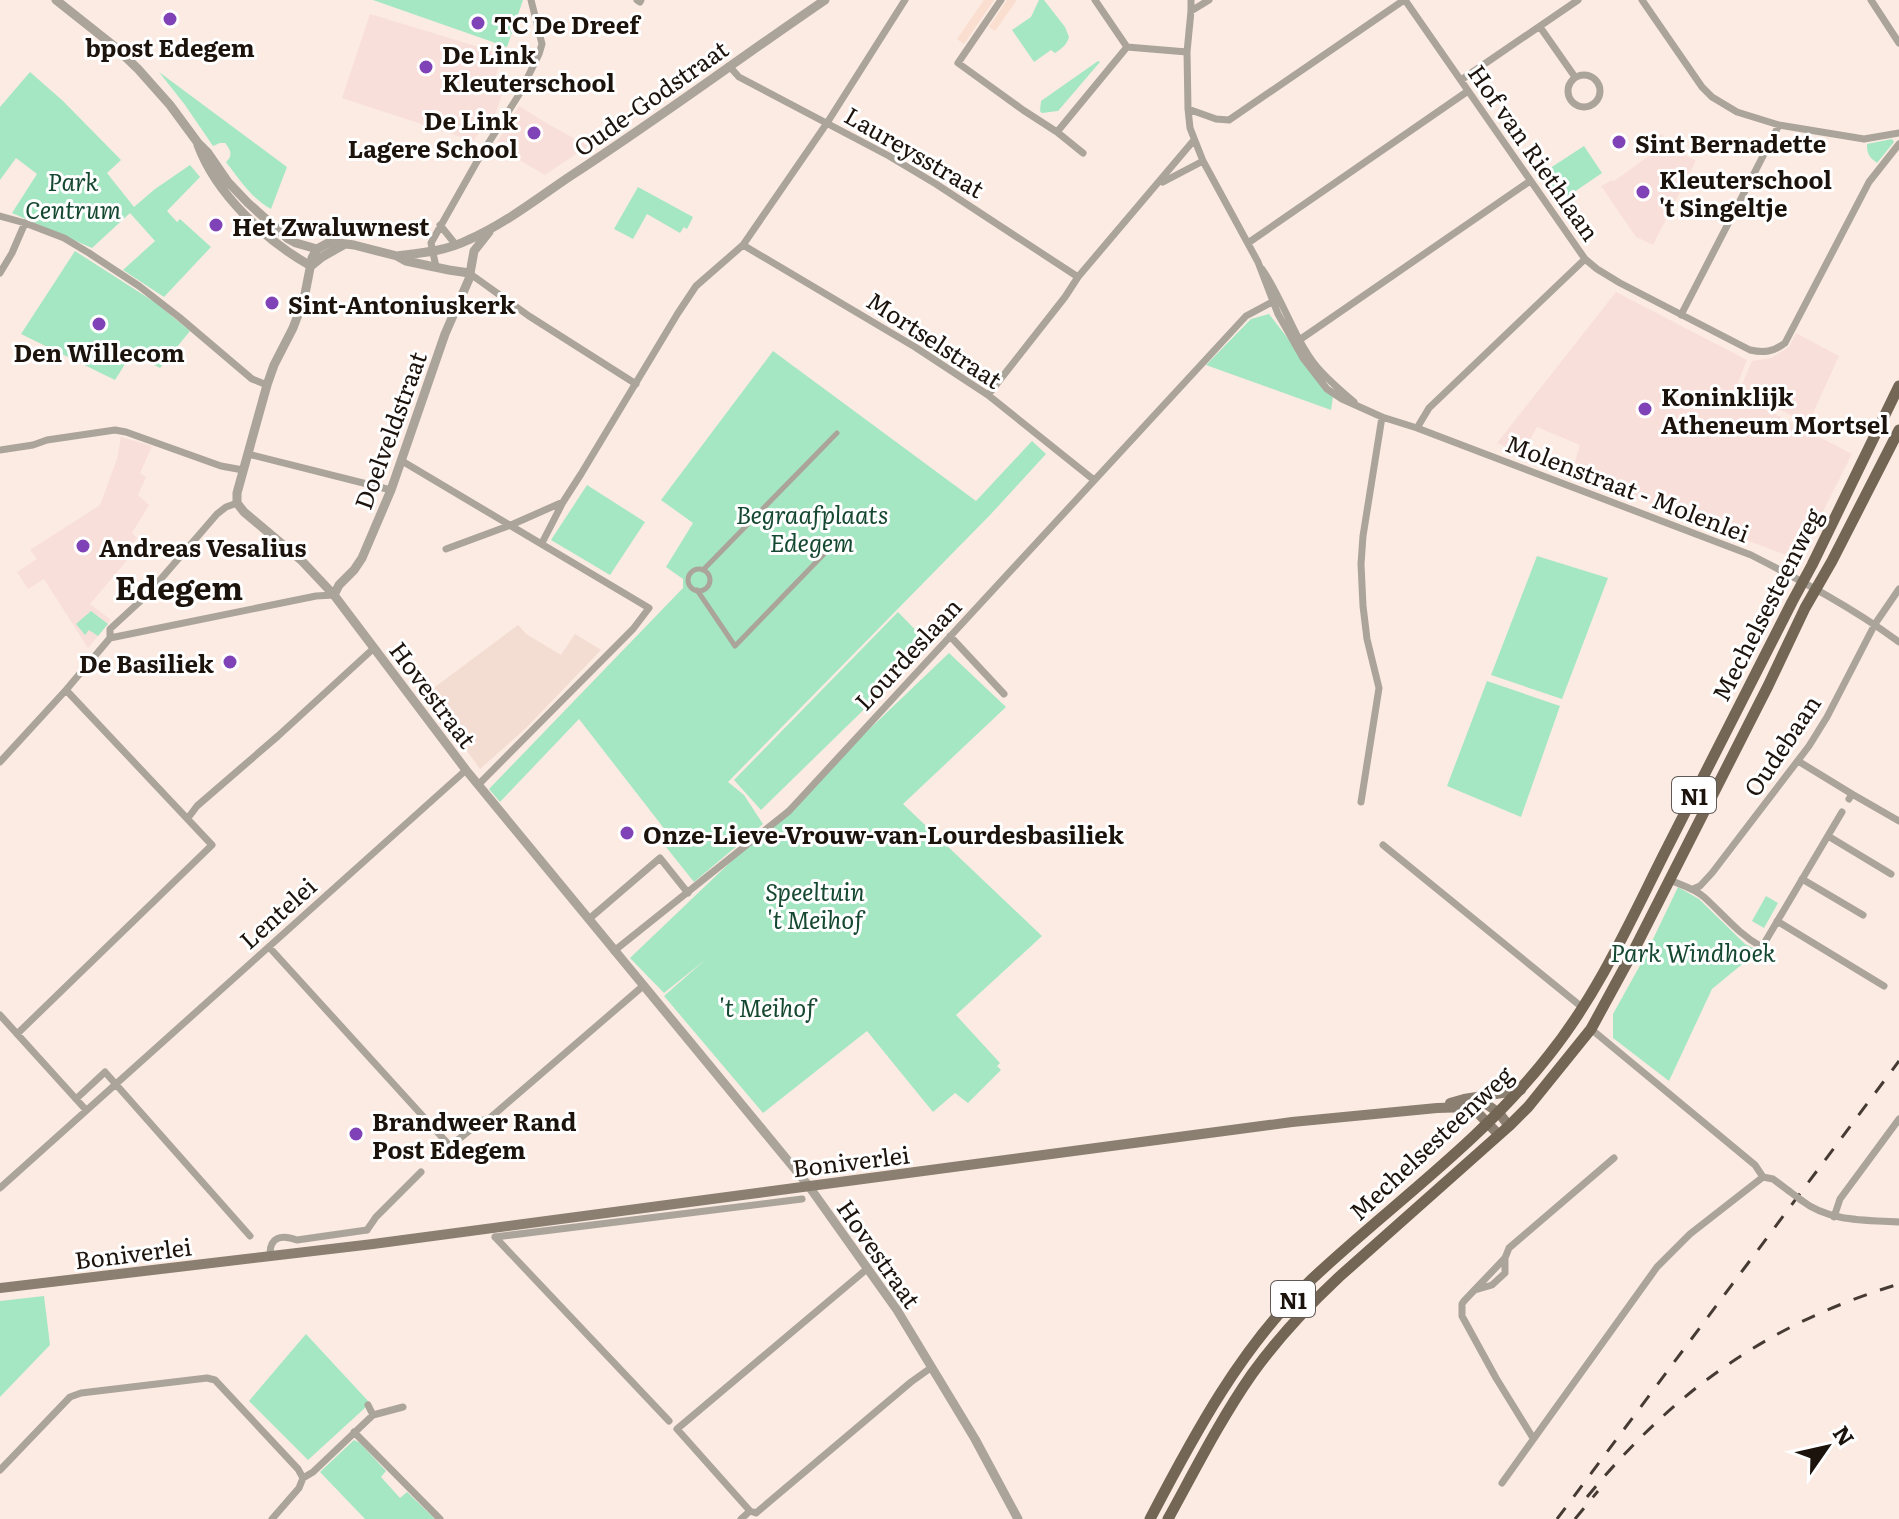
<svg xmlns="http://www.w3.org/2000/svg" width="1899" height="1519" viewBox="0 0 1899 1519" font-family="Literata,serif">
<rect width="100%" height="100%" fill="#fcebe2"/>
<path fill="#f3dcd1" d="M518,625L526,634L561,655L575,634L601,650L526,728L480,769L459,740L461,738L427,693Z"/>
<path fill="#fadecf" d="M984,0H994L964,44L957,39Z
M1007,0H1017L995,31L989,27Z"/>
<path fill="#f9dfd9" d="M370,14L502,54L495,79L505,87L489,131L481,130L473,141L342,98Z
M519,106L543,121L588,146L545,175L495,146Z
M1662,134L1672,148L1696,161L1653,245L1636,237L1601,186L1612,180L1614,181L1653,153L1648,144Z
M1616,292L1747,360L1734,393L1852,454L1803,551L1791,557L1571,474L1580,445L1537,427L1522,454L1497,443Z
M1796,333L1839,356L1808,424L1740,389L1752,361L1771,358L1789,347Z
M121,437L152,446L140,473L146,477L138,495L149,505L132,533L137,538L124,554L129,558L90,604L111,620L88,648L44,579L28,589L17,572L37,559L30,550L100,505L117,459Z"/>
<path fill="#a5e7c2" d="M373,0H523L507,47Z
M1039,0H1044L1065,27L1069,37C1067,45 1061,49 1055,53L1051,50L1034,62L1012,30L1031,17Z
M1098,61L1100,62L1058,111L1042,113L1040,111L1041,101Z
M30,72L63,101L121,160L107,173L134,207L155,189L190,165L200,177L167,211L177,222L180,219L211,247L164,297L123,270L155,241L130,213L92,248L12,213L37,174L16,158L0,180V107Z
M159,72L287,167L271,209C252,199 239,179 226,162C233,156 231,150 225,143H220L213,146L185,105Z
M1892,139L1894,142L1877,163C1869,157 1867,154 1867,144Z
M1584,146L1602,173L1558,203L1538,176Z
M638,187L693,217L687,229L684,227L680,233L647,214L633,239L614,229Z
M75,251L156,303L190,331L160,368L132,353L115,380L21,334Z
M1269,314L1333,397L1331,410L1206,365L1251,319Z
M773,351L976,501L1032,441L1046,454L991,514L728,782L744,795L763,824L694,882L666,847L673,840L579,719L500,802L489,789L683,588V579L666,567L693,523L661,500Z
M587,485L645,522L610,575L551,540Z
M1537,556L1608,578L1562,699L1491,675Z
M91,611L108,624L98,636L89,630L85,635L76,624Z
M898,612L930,645L761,810L734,780Z
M949,653L1006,707L903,804L1042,936L956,1015L1000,1063L997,1066L1001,1070L968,1103L955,1093L933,1112L867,1031L763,1113L664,996L705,960L664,993L630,958Z
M1487,681L1560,706L1521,817L1447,786Z
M1678,887L1699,899L1745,944L1755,949L1746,961L1712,989L1669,1081L1613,1038V1014L1643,960Z
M1766,896L1778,903L1764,928L1752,921Z
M44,1296L50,1345L0,1397V1301Z
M306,1334L369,1402L366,1407L308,1460L249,1401Z
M354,1440L360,1443L386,1471L381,1477L400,1498L407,1492L435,1519H365L320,1472Z"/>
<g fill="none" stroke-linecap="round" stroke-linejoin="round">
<path stroke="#aba49a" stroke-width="5" d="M688 580a11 11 0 1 1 22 0a11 11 0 1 1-22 0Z
M703,570L837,433
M697,590L735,646L825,553"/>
<path stroke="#aba49a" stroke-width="7" d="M637,0L640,2L641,0
M1001,0L958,63L1023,110L1057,132L1127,47L1187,52
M1095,0L1127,47
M1191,0V11L1187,52L1188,109L1190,128L1203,161L1258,262L1278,314L1303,358L1327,389L1342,399L1382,417L1417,428L1751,555C1802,581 1853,608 1899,642
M1405,0L1585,259L1597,269L1620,283L1750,350C1764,353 1773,352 1785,343L1869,182L1899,144
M1642,0L1702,87L1712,97L1737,112L1779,125L1864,139L1899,133
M1871,0L1899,43
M1191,11L1209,0
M1540,27L1575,77
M729,66L739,77L889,156L936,184L1078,277
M1568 91a16 16 0 1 1 32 0a16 16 0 1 1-32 0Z
M1461,80L1578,0
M1188,109L1216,119L1229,120L1404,0
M1057,132L1083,153
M1163,182L1203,161
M0,216L25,223L64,238L89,253L139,286L179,317L252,379L267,385
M440,225L456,245
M1248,243L1468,91
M743,245L915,347L988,395L1094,480
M436,267L431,243L479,158L520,93L539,54L542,44L531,0
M1262,269C1283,299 1294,339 1317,367C1328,380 1341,391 1354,402
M0,273L12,253L25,223
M469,273L529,316L636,384
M1681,315L1779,125
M1295,343L1530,181
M988,395L1065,297L1078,277L1194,140
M1417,428L1429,408L1585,259
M0,450L33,445L47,440L115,430L126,432L221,466L243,470
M248,454L391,490
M402,461L649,608L633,629L479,784
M542,543L563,502L581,474L678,313L696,286L743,245L827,123L905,0
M446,549L511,525L563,502
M950,636L1004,694
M110,638L316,596L334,595
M110,638V629L147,595L217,514L226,507L237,503
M1798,761L1852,794L1849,799
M0,762L66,690L110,638
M1852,794L1899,821
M1361,802L1379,688L1367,639L1363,606L1361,564L1363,536L1382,417
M188,818L197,806L278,736L374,648
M1828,836L1891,874
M1383,845L1583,1008
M1802,879L1863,915
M1670,880C1681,885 1694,888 1704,897C1723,914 1738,934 1762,947L1842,812
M1693,889L1700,886L1712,873L1809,746L1827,717L1875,624L1899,589
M589,919L660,858L688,893
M1777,921L1884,986
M269,947L450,1146L483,1120L490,1118L643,986
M614,951L789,811L1246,316L1272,302
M0,1015L86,1110
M1591,1029L1755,1165L1763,1177L1773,1179L1789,1191
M17,1034L212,845L66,690
M76,1099L105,1072L250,1236
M0,1188L466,770
M1801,1200C1829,1222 1865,1220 1899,1222
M1834,1217L1840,1199L1899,1119
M367,1230L376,1217L421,1172
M495,1237L802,1199
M495,1237L669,1421
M270,1256C269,1237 281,1234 297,1240L367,1230
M1475,1290L1492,1285L1505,1273V1258
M368,1405L373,1415L403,1407
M354,1432L440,1519
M1533,1438L1496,1378L1462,1316V1304L1464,1301L1505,1258L1509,1248L1614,1158
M0,1470L70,1397L81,1393L207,1378L215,1380L298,1469L303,1478
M303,1478L313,1472L373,1415
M1502,1483L1657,1267L1690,1234L1763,1177
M750,1511L677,1429L868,1268
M272,1519L299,1488L303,1478
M741,1519L750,1511L756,1513L911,1382L932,1367"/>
<path stroke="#aba49a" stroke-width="9" d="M56,0L114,46L138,69L170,105L198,143L208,153L228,182L248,203L287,238L296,243L317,249
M198,145C216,194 266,241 311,266
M397,256C421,253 446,251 468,240C505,224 539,197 572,175C658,119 740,58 825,0
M311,266L322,257L345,244
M469,273L449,270L406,261L397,256L354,245L330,242L317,249L312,258L304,299L293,328L274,365L267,385L237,493V503L244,512L301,560L334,595L466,770L808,1185L897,1310L975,1439L1018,1519
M334,595L339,585L354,570L362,558L391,490L445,334L469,279L474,251L489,232"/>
<path stroke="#8a7f71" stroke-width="10" d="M1476,1097L1499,1113L1509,1126
M1450,1103L1464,1099L1521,1090
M0,1288L373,1244L1292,1122L1437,1108L1469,1107L1475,1110L1499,1135"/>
<path stroke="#736654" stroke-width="11" d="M1150,1519C1195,1433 1241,1347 1312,1279C1391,1205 1482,1141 1549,1055C1597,995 1629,924 1663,856C1706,771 1749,686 1792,602L1812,565L1899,386
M1168,1519C1195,1470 1220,1420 1252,1374C1277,1339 1307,1307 1339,1277L1509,1126L1528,1107L1591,1029L1634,950L1768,686L1805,608L1832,561L1899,430"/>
<path stroke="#463b34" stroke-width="3" stroke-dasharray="14 14" stroke-linecap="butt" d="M1587,1497C1674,1391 1767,1324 1899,1284
M1557,1519L1899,1061
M1575,1519L1598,1491"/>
<path stroke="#aba49a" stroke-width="7" d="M1789,1191L1801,1200"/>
</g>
<g fill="#8042b7" stroke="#fff" stroke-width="3">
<circle cx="170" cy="19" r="8"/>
<circle cx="478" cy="23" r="8"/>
<circle cx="426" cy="67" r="8"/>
<circle cx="534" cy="133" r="8"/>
<circle cx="1619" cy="142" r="8"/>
<circle cx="1643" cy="192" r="8"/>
<circle cx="216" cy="225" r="8"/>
<circle cx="272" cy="303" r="8"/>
<circle cx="99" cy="324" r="8"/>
<circle cx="1645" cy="409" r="8"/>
<circle cx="83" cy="546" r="8"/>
<circle cx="230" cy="662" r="8"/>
<circle cx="627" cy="833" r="8"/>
<circle cx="356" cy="1134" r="8"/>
</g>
<g text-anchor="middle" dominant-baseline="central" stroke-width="6" stroke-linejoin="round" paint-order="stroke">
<g fill="#fff" stroke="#605a56" stroke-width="2">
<rect x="1672" y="777" width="44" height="36" rx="6"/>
<rect x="1271" y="1281" width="44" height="36" rx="6"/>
</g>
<g font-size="22" font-weight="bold" fill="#1c130d">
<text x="1694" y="795">N1</text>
<text x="1293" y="1299">N1</text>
</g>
<g font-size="24" font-weight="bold" fill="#1c130d" stroke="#fff" text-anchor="start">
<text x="494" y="23">TC De Dreef</text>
<text x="170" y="46" text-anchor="middle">bpost Edegem</text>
<text x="442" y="53">De Link<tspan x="442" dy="28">Kleuterschool</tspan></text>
<text x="518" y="119" text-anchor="end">De Link<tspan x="518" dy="28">Lagere School</tspan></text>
<text x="1635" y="142">Sint Bernadette</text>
<text x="1659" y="178">Kleuterschool<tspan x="1659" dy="28">'t Singeltje</tspan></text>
<text x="232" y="225">Het Zwaluwnest</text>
<text x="288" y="303">Sint-Antoniuskerk</text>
<text x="99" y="351" text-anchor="middle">Den Willecom</text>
<text x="1661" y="395">Koninklijk<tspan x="1661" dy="28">Atheneum Mortsel</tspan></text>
<text x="99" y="546">Andreas Vesalius</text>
<text x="214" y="662" text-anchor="end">De Basiliek</text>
<text x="643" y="833">Onze-Lieve-Vrouw-van-Lourdesbasiliek</text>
<text x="372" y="1120">Brandweer Rand<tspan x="372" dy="28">Post Edegem</tspan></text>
</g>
<g font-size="24" fill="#1c130d" stroke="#fff">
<text transform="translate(650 97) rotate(-35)">Oude-Godstraat</text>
<text transform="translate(915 151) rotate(30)">Laureysstraat</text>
<text transform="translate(1535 152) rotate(55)">Hof van Riethlaan</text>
<text transform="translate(935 339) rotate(33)">Mortselstraat</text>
<text transform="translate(389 430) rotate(-70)">Doelveldstraat</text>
<text transform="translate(1628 487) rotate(21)">Molenstraat - Molenlei</text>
<text transform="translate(1766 604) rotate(-63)">Mechelsesteenweg</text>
<text transform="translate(907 653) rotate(-47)">Lourdeslaan</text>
<text transform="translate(434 694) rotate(53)">Hovestraat</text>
<text transform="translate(1781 745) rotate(-56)">Oudebaan</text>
<text transform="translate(277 912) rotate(-42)">Lentelei</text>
<text transform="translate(1430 1142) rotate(-43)">Mechelsesteenweg</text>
<text transform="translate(851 1160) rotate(-7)">Boniverlei</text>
<text transform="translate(133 1252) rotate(-7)">Boniverlei</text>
<text transform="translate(880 1253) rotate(55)">Hovestraat</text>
</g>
<g font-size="24" font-style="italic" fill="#154831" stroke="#fff">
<text x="73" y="180">Park<tspan x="73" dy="28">Centrum</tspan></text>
<text x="812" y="513">Begraafplaats<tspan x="812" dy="28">Edegem</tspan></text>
<text x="815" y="890">Speeltuin<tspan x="815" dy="28">'t Meihof</tspan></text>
<text x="1693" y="951">Park Windhoek</text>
<text x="767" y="1006">'t Meihof</text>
</g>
<g font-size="32" font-weight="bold" fill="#1c130d" stroke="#fff">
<text x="179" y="586">Edegem</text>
</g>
</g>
<g transform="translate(1827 1447) rotate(56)" stroke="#ffffff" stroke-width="6" paint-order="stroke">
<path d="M0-6L14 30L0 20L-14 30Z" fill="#1c130d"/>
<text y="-12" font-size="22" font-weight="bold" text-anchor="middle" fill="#1c130d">N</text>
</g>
</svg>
